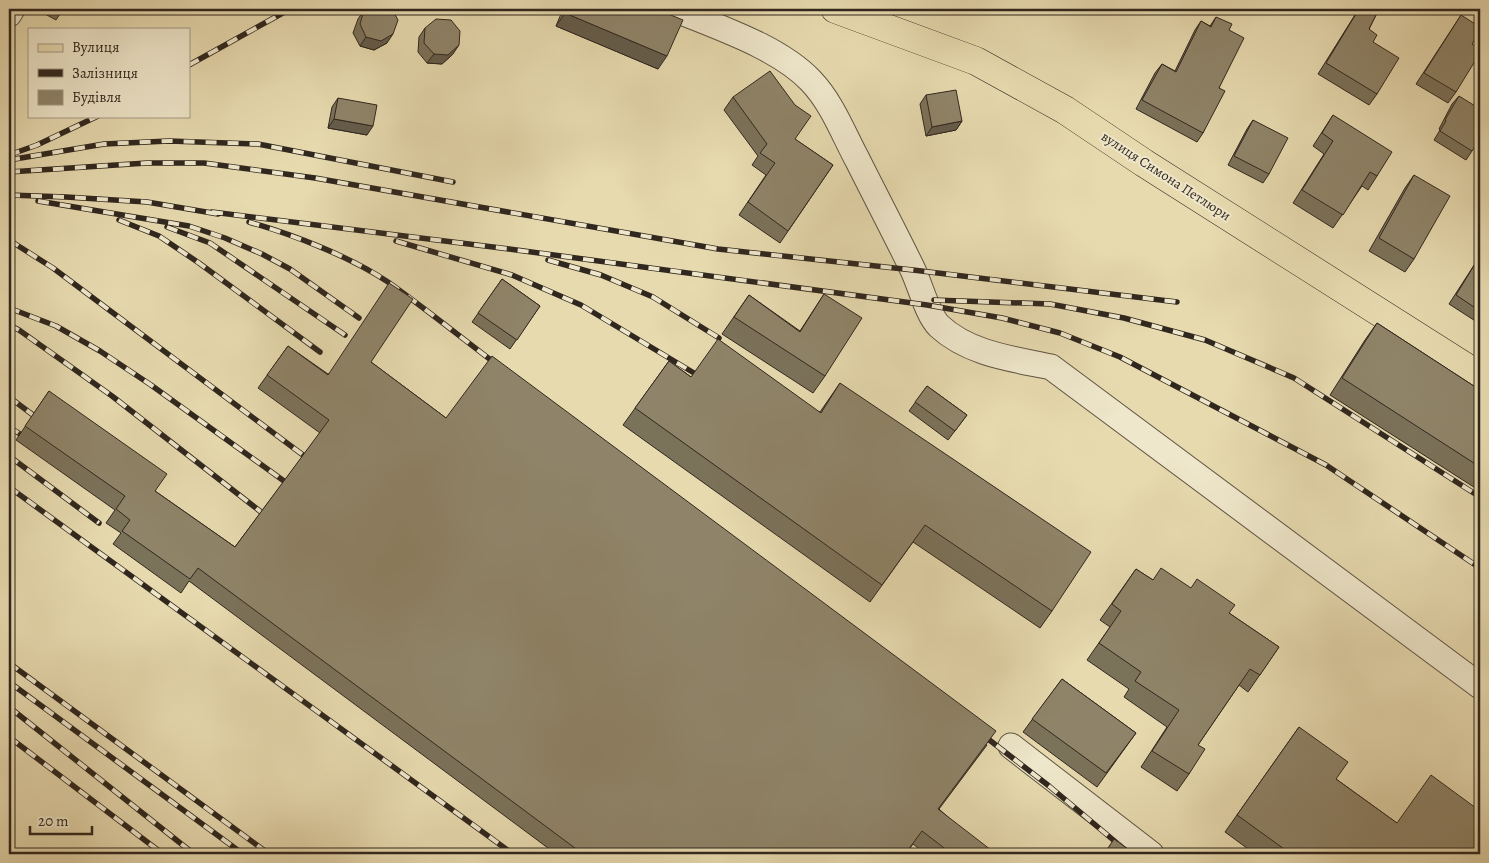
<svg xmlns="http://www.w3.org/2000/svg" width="1489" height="863" viewBox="0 0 1489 863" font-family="Alegreya,serif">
<rect width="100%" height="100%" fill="#e7daaf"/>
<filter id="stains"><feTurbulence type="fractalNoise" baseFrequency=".004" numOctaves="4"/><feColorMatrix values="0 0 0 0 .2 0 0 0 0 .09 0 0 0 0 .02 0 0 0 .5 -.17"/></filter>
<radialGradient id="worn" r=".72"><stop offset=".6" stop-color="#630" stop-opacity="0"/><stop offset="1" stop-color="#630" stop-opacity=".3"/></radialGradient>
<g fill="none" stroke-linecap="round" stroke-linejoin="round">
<g stroke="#5e5442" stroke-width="27">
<path id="minor" d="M674,9C717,27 779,47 811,81C832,103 843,133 857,159C875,195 894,231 912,268C920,284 927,314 939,326C969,354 1013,359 1051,367L1480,686
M9,14L12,9
M1011,746L1151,854"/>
</g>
<g stroke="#30271e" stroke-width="29">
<path id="major" d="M835,9L976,61L1065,110L1144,163L1480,376"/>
</g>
<use href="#minor" stroke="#efe7cb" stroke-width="25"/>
<use href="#major" stroke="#e7daaf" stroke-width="28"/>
<g stroke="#30271e" stroke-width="5.5">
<path id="rail" d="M189,65L290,9
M9,155L37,145L98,116
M9,160L104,144L169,141L258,144L453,182
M9,172L147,163H204L315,178L718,249L913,270L1177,302
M9,195L66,197L147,202L218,214
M38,201L189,226L225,238L262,254L290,269L359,318
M212,212L509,249L927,305L1002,318L1060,333L1120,357L1326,465L1480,568
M119,220L159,236L199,263L320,352
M249,222C294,235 349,256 388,282C426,309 463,339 500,367
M167,227L210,243L345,335
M9,240L53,268L303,455
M396,241L512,275L581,305L694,373
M548,260L601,275L653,297L719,338
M934,300L1050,304L1124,318L1205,340L1294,378L1480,497
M9,308L56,326L100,351L151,385L284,481
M9,325L19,330L112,396L261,512
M9,397L33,415
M9,427L20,434
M9,456L99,523
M9,487L513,854
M9,663L269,854
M9,682L243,854
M9,707L194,854
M979,732L1049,786L1130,854
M9,737L163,854"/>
</g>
<use href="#rail" stroke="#efe7cb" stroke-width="4" stroke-dasharray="11" stroke-linecap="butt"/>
</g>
<path fill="#7b725a" stroke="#30271e" d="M36,9H63L56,20Z
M563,9H656L658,69L556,26Z
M1356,9H1379L1369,29L1373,42L1377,94L1369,105L1318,74L1358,10Z
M364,10L387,43L374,50L360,46L353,33L358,19Z
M1461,15L1472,44L1456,92L1448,103L1416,84Z
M1216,17L1229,30L1219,88L1203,133L1197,142L1136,109L1155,73L1162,64L1175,71L1195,30L1201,21L1210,26Z
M425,28L453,54L442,64L427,63L418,52L419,37Z
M926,95L962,121L956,130L926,136L920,104Z
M1459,96L1472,151L1466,160L1434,140L1440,130L1439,129L1452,104Z
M733,97L833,165L780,243L739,215L766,175L752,165L758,156L724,110Z
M338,98L367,135L328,128L332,107Z
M1333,115L1377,176L1368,190L1362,186L1333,228L1293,203L1324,154L1313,146Z
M1253,120L1269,174L1263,183L1228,165L1247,129Z
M1414,175V259L1405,272L1369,251L1405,188Z
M1478,259L1480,260V324L1449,304Z
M502,279L540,306L510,349L472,322Z
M824,294L825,376L813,393L722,334L749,295L800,331Z
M1377,323L1480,390V491L1330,395L1365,340Z
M288,346L328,374L371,362L446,418L987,745L939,809L988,854H926L913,844L906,854H556L189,581L181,593L113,544L121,533L106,523L115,510L16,440L49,391L155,491L235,547L320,433L258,388Z
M669,361L691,377L820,412L840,383L1052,611L1040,628L913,542L870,602L623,425Z
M927,386L967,415L948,440L909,411Z
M1136,569L1153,580L1229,613L1279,647L1248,692L1239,685L1198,745L1189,774L1177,791L1141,767L1167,727L1124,697L1129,689L1087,660L1110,627L1100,620Z
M1062,679L1136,733L1097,787L1023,732Z
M1299,727L1336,779L1397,823L1480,854H1255L1225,832Z"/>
<path fill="#645c4a" stroke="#30271e" d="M565,13L667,56L658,69L556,26Z
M393,34L387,43L374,50L360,46L366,37Z
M459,45L453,54L442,64L427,63L434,54Z
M334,119L373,126L367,135L328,128Z
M962,121L956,130L926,136L932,127Z"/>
<path fill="#8f8469" stroke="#30271e" d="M54,9H63L61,13Z
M366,9H392L398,20L393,34L381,41L366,37L360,24L364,10Z
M567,9H656L683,20L667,56L565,13Z
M1359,9H1379L1369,29L1377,35L1373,42L1399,58L1377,94L1326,63Z
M1461,15L1480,27V31L1472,44L1480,50V53L1456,92L1424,73Z
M1216,17L1232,24L1229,30L1244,38L1219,88L1225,91L1203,133L1142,100L1162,64L1176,72L1201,21L1211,27Z
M436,19L451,20L460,31L459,45L448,55L434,54L424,43L425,28Z
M770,71L795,105L811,116L795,139L833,165L788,231L748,202L775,163L760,153L767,144L733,97Z
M956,90L962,121L932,127L926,95Z
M1459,96L1480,109V138L1472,151L1440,131L1446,121L1445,120Z
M338,98L377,105L373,126L334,119Z
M1333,115L1392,152L1377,176L1370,172L1343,215L1302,190L1333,141L1322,133Z
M1253,120L1288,138L1269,174L1234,156Z
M1414,175L1450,196L1414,259L1379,238Z
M1478,259L1480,260V311L1456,295Z
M502,279L540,306L517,340L478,313Z
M389,283L413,299L371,362L446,418L492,356L996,731L938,809L991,850L988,854H952L922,831L905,854H583L198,568L190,579L122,531L130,520L116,509L125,496L25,426L49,391L167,474L155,491L235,547L329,420L267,375L288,346L328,375Z
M824,294L862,318L825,376L734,317L749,295L800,332Z
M1377,323L1480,390V467L1342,378Z
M718,339L821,413L840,383L1091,552L1052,611L925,525L882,585L635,408L669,361L691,377Z
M927,386L967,415L955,431L915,402Z
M1161,568L1191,588L1197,579L1235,605L1229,613L1279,647L1260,675L1250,669L1198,745L1205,749L1189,774L1152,751L1179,710L1135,681L1141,672L1099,643L1121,611L1112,604L1136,569L1153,580Z
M1062,679L1136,733L1106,773L1032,719Z
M1299,727L1348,762L1336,779L1397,823L1431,775L1480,811V854H1291L1237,815Z
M1114,839L1135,854H1104Z"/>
<g text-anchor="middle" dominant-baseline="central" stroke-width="4" stroke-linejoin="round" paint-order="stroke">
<g font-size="14" fill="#30271e" stroke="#efe7cb">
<text transform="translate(1166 176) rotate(33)">вулиця Симона Петлюри</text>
</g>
</g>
<rect width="1489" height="863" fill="none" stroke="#e7daaf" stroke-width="30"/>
<rect x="10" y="10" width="1469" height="843" fill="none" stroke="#30271e" stroke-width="2.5"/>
<rect x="15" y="15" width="1459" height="833" fill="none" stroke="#30271e"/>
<rect x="28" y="28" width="162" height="90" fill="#efe7cb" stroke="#a39a86"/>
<rect x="38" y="44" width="25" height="8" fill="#e7daaf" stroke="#a39a86"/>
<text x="72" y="52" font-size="15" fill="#30271e">Вулиця</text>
<rect x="38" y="69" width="25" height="8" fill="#30271e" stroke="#a39a86"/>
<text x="72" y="78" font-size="15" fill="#30271e">Залізниця</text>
<rect x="38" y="90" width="25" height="15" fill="#8f8469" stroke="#a39a86"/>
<text x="72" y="102" font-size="15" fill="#30271e">Будівля</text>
<path d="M30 826v8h62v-8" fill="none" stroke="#30271e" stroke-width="2.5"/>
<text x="38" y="826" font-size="15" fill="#30271e" stroke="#efe7cb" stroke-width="4" paint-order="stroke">20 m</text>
<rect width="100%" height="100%" filter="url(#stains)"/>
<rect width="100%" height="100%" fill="url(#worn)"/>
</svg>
